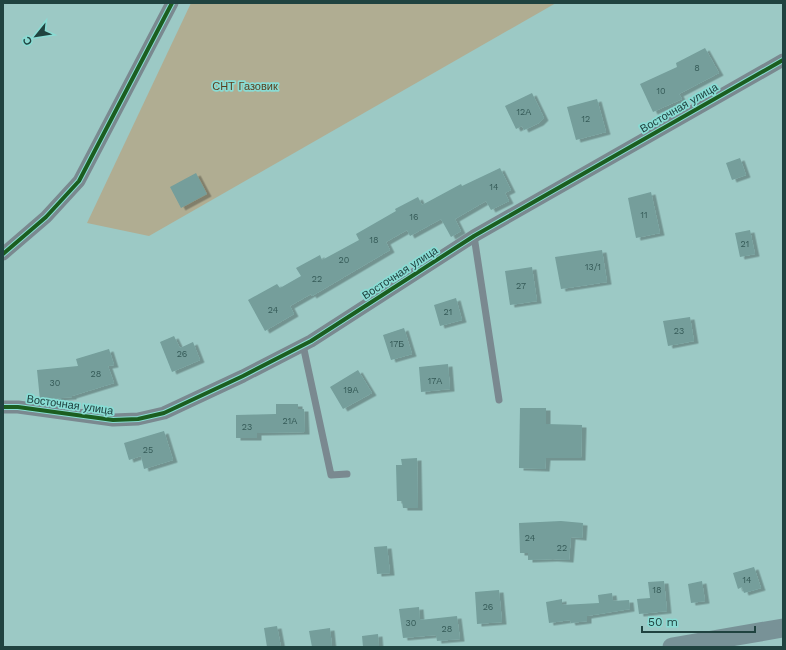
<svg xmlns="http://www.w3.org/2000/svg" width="786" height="650" viewBox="0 0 786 650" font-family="'Work Sans',sans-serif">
<defs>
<filter id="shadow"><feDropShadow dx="4.5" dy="2.5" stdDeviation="0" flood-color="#0004"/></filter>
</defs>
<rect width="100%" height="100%" fill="#9cc9c5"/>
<path fill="#b0ad92" d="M191,3H556L149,236L87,223Z"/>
<path fill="#749e9b" filter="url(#shadow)" d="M705,48L719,73L679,94L682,99L653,112L640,84L677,67L676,63Z
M532,93L544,118L539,123L524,130L522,126L516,129L505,106Z
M597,99L606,132L576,140L567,107Z
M740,158L746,175L732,180L726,163Z
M500,168L511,190L505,193L509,201L491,210L486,201L455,219L461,231L451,237L441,219L410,236L407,230L386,242L390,250L312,296L311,294L290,306L294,314L265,331L248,300L277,284L280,288L301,276L296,268L320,255L322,260L359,240L356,234L396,211L395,209L418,197L422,205L461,184L462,186Z
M196,173L207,194L181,208L170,187Z
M651,192L660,233L636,238L628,198Z
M750,230L755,254L740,257L735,233Z
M602,250L607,282L561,289L555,257Z
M532,267L537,301L510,305L505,271Z
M456,298L462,320L440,326L434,305Z
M690,317L694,341L668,346L663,321Z
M404,328L412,354L391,360L383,335Z
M174,336L180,348L193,342L200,360L172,372L160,342Z
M109,349L114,365L108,366L114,383L72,396V397L40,400L37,370L78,366L76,359Z
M448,364L450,389L421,392L419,367Z
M358,370L372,393L343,409L330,387Z
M276,404H298V409H304L305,432L257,433V438H236V415L276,414Z
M520,408H546V424L582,425L581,458H546L545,469L519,468Z
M164,431L173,460L144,469L141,456L129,460L124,443Z
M417,458L418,508H403L402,501H397L396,465H402L401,459Z
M561,521L583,523L582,538L571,537L569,560L553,559L528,560V553H520L519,523Z
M387,546L390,573L377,574L374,547Z
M754,567L761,588L744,593L742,587L738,589L733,573Z
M664,581L667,611L639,614L637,599L650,598L648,582Z
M702,581L705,601L691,603L688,584Z
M499,590L502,622L477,624L475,592Z
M612,593L613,601L629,600L630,609L587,616V621L571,623L570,620L549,623L546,602L562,599V605L599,603L598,595Z
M419,607L420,620L457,616L460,639L437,641L436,635L403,638L399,609Z
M277,626L281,647H267L264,628Z
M330,628L332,647H312L309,631Z
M378,634L379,647H363L362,636Z"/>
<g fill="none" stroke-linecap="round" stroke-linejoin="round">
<path stroke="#7a8990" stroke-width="7" d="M474,236L499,400
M303,345L331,475L347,474"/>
<path stroke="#7a8990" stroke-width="13" d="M3,254L46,217L79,181L172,3
M3,407H18L113,420L138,419L164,413L243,376L311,341L474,236L783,60"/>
<path stroke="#789297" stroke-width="19" d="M672,647L783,628"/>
<g stroke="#89dcd4" stroke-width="6">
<path id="cycleway" d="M3,254L46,217L79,181L172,3
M3,407H18L113,420L138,419L164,413L243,376L311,341L474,236L783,60"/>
</g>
<use href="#cycleway" stroke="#1b5e20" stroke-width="4"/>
</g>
<g text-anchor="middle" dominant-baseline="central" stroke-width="3.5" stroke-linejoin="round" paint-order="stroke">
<g font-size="9" fill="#355a57">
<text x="697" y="68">8</text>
<text x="661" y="91">10</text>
<text x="524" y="112">12А</text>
<text x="586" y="119">12</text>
<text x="494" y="187">14</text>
<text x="644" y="215">11</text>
<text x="414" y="217">16</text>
<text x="374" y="240">18</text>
<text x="745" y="244">21</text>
<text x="344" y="260">20</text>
<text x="593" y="267">13/1</text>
<text x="317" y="279">22</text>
<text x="521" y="286">27</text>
<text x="273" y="310">24</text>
<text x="448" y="312">21</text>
<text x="679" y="331">23</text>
<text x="397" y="344">17Б</text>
<text x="182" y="354">26</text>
<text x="96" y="374">28</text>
<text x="435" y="381">17А</text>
<text x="55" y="383">30</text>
<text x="351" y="390">19А</text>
<text x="290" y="421">21А</text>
<text x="247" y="427">23</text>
<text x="148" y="450">25</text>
<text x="530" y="538">24</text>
<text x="562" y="548">22</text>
<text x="747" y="580">14</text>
<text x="657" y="590">18</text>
<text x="488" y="607">26</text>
<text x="411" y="623">30</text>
<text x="447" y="629">28</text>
</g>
<g font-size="11" fill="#5b3f1f" stroke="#89dcd4">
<text x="245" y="86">СНТ Газовик</text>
</g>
<g font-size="11" fill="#204340" stroke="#89dcd4">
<text transform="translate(679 108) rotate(-30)">Восточная улица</text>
<text transform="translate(400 273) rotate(-33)">Восточная улица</text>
<text transform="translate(70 405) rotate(8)">Восточная улица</text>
</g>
</g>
<rect width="786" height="650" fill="none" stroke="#204340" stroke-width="8"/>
<g transform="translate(36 36) rotate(240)" stroke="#89dcd4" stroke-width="3" paint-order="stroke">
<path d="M0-3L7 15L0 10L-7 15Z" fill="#204340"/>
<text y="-6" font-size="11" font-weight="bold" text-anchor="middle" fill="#204340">С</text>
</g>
<path d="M642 626v6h113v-6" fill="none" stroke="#204340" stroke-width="2"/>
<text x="648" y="626" font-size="12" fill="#204340" stroke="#89dcd4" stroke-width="3" paint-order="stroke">50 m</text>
</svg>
